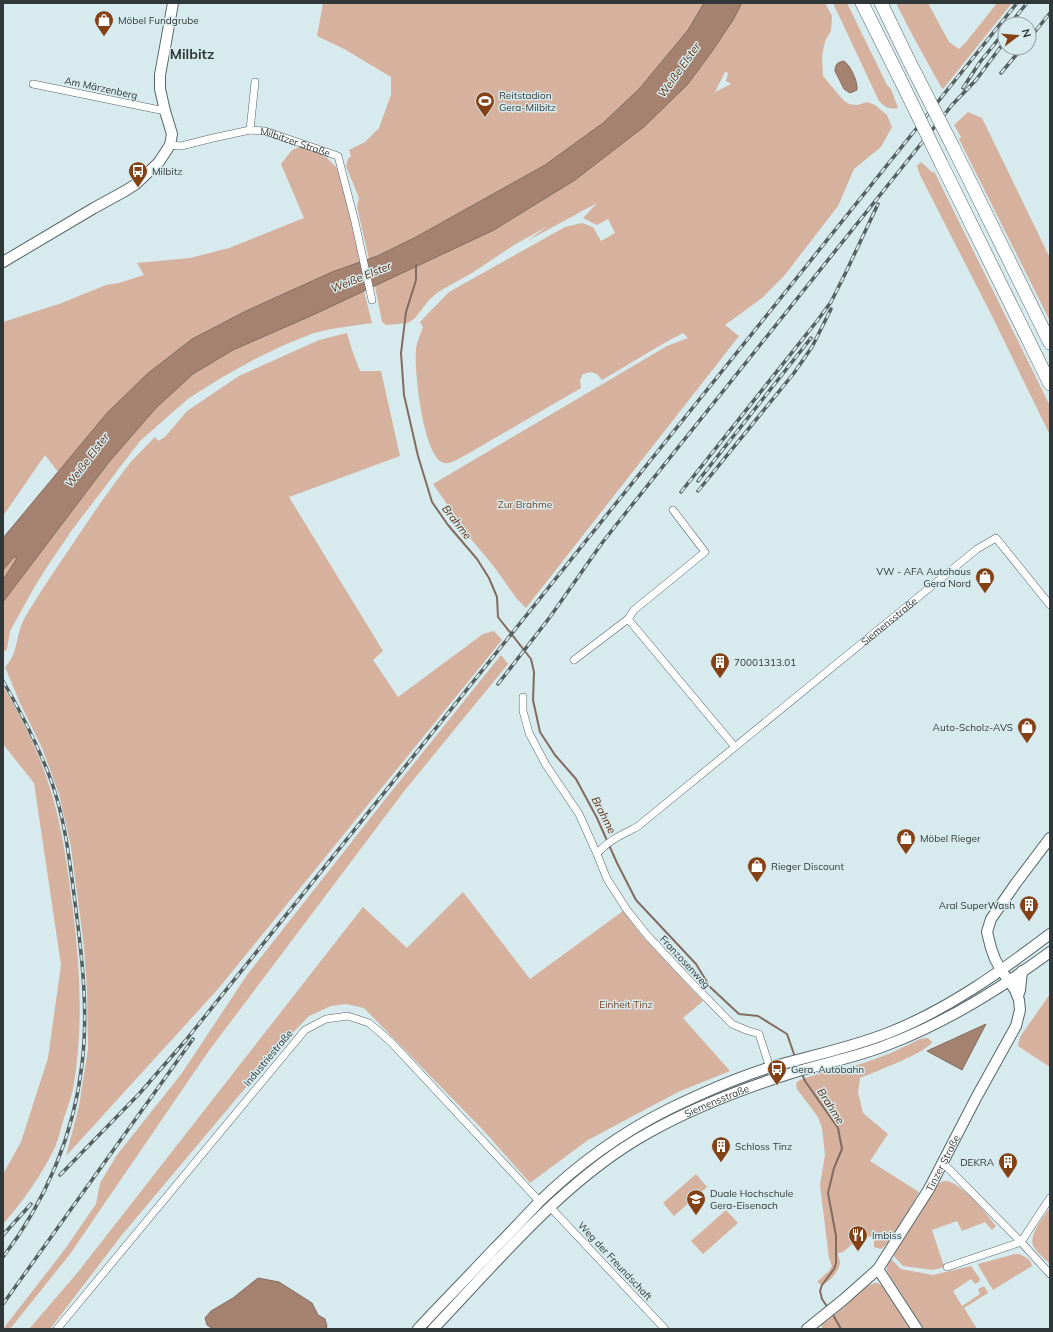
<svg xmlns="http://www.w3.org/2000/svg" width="1053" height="1332" viewBox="0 0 1053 1332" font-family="Mulish,sans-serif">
<rect width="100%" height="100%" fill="#d7eaed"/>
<path fill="#d5b19e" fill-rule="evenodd" d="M323,3H704L688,30L639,89L603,123L545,165L416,237L369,259L357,207L359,198L346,166L348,159L351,156L349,150L365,142L379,128L391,95V77L346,50L317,36Z
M742,3H825L832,16L831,31L825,41L822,56L823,76L844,101L849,104L857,105L867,102L875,105L887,115L892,127L881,147L854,169L838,206L784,276L762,298L725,325L739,336L526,608L517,599L495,568L471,539H468L467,537L468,534L433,484L667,346L688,338L683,333L666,342L602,380L597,374L591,372L583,374L580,380L581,388L464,456C458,459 451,464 444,463C423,458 414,369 416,350C416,343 421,334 423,327L420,322L449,292L565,227L582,223L593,227L601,241L615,233L608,219L597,225L583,218L597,203L527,241L548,226L514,245L472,273L438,292L429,300L415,318L408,323L386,325L382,322L375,286L494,230L575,180L688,84L713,50L733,20ZM725,72L728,73L726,81L731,84L715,92Z
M833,3H847L887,85L891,89L898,108C889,110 885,107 879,101Z
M896,3H928L949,42L959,49L967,41L997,3H1012L943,89L941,87C926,59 910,32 896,3Z
M968,112L982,118L1050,258V321L959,139L961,137L954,125Z
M299,147L315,151L327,158L336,167L341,179L355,236L360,263L332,272L246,311L192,339L147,374L107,413L58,472L45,455L3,516V322L59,304L106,285L119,283L144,275L137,263L190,258L229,248L304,218L281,164L292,150Z
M921,162L933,173L934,171L1050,406V435L992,316L920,175L917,166Z
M364,291L372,323L331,329L314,333L284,345L253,360L221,378L189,398L140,441L72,530L47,567L35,586L10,631L7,649L3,653V602L109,462L156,408L193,374L233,350Z
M347,333L352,350L360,371H381L400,456L289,497L383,651L373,660L398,697L483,634L494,631L502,640L218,989L66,1156L79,1106L88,1049L87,989L84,947L71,847L59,794L42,748L20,703L5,667C18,655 16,634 24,619C38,595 54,571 70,548C89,519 109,490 130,463C138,454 147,445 155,437L158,441L165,437L187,411L239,376L319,340Z
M14,557L17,558L3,580V570Z
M501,655L508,664L405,790L208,1052L70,1254L10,1329H3L65,1249L96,1204L100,1183L117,1155L182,1073L247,975L383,802Z
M3,686C21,717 37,748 48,782C61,821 67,862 72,903C80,965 84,1027 73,1089C71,1099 67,1108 64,1118C61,1127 59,1138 55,1147C42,1175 23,1201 3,1224V1174L21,1142L48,1058L61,965L34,783L3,744Z
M463,892L530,979L623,911L642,936L703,1001L683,1018L730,1071L678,1092L588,1140L530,1183L484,1131L364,1008L346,1004L331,1006L309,1016L283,1043L121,1236L50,1329H29L78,1272L363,907L407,948Z
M1050,994V1067L1018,1046L1020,1037Z
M928,1038L932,1042C926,1053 874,1072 860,1078L858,1092L863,1113L888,1134L870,1161L919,1192L892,1240L881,1249L874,1247V1236L861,1237L843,1252L838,1253C838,1256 840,1260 840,1263C839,1272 829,1282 822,1285L817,1282L829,1271L832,1266L829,1258L820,1185L825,1155L822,1128L818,1117L797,1089L796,1083L800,1080L837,1067L846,1068L864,1063L891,1053L920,1039Z
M696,1174L707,1187L674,1216L663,1203Z
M946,1181C961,1182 987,1214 996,1226L992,1230L985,1222L962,1231L957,1221L932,1230L944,1266L941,1268L933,1270L903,1266L892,1254L938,1185L941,1182Z
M1050,1208V1264C1045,1259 1036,1252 1033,1245C1029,1235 1044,1216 1050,1208Z
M726,1210L738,1223L703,1254L691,1241Z
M1015,1254C1022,1254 1031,1259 1032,1266L993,1290L979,1267L978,1264Z
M890,1258L901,1269L933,1275L971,1266L980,1279L979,1282L975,1284L971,1279L953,1291L962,1306L980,1294L978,1289L982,1287H985L988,1293L964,1308L977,1329H923L887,1271V1266Z
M875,1283H878L886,1289L911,1329H823L821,1325C829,1319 838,1313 845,1306C855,1297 862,1286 875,1283Z"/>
<path fill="#a58270" stroke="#826c5f" d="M704,3H742L733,20L713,50L688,84L645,126L575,180L494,230L315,314L233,350L193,374L156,408L109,462L3,602V580L17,558L14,557L3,570V538L107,413L147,374L192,339L246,311L332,272L377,256L416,237L545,165L603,123L639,89L688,30Z
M844,61C851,66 858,82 857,90L850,93L844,89L835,71C835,64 838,62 844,61Z
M986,1024L962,1070L927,1051Z
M258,1278L279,1282L312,1303L318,1315L325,1319L327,1326L326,1329H213L207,1325L205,1318L211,1311L233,1298Z"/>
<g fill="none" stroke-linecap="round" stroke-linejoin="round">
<path stroke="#826c5f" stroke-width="2" d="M416,265V280L406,312L401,353L404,395L418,456L432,502L448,525L477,559L489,578L497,597L498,617L531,659L534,672L533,700L540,732L555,755L576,779L597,818L617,863L636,900L696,964L710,987L739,1014L758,1016L787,1034L795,1057
M802,1074L805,1081L838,1128L842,1149L834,1168L828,1193L836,1236V1263L834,1269L822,1285L820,1291L822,1299L828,1308
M832,1313L841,1329"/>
<g stroke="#556569" stroke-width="8">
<g id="street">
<path d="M33,84L165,111"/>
<path d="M250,130L255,82"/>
<path id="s1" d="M170,145L181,146L213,138L250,130L265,131L338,156L355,222L372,300"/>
<path d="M628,619L634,610L705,552L673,510"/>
<path d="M574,660L628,619L735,747"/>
<path d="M523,697V711L529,733L546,765L579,814L597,854L607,879L627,910L647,935L687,978L732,1024L746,1030L759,1034L770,1068"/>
<path id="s2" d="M597,854C607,841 623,834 637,827L977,549L996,538L1050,605"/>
<path d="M943,1163L1021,1242L1050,1274"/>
<path d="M550,1207L665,1329"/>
<path d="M947,1267L1021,1242L1050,1198"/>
<path d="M57,1329L305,1030L326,1019L348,1016L369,1023L391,1042L540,1202"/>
</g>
</g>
<g stroke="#556569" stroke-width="12">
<g id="secondary">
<path d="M3,262L94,208L125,191L136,184L159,162L170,145L172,134L165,111L160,89V75L173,3"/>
<path d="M1018,996L1020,990L1022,971"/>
<path d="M878,1269L917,1329"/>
<path d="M418,1329C443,1302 469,1276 494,1249C509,1234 524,1218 539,1202C577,1165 621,1133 669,1109C702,1093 735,1078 771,1067C810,1056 850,1048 888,1033C947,1010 1000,972 1050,934"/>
<path id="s3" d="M433,1329C498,1261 565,1179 648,1133C694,1107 744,1088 795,1072C825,1063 857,1057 887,1045C945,1023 1000,989 1050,952"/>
<path id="s4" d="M807,1329L843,1300L878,1269L929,1189L976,1098L1016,1026L1020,1010L1019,1000L1015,990L1001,970L995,959L991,948L987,932L991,919L1016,883L1050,838"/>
</g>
</g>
<g stroke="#556569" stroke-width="14">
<path id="highway" d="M862,3L899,77
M881,3L910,63
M953,147L1050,343
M941,163L1050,384"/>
</g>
<use href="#street" stroke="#fff" stroke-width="7"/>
<use href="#secondary" stroke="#fff" stroke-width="10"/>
<use href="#highway" stroke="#fff" stroke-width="13"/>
<g stroke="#545f60" stroke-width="3.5">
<path id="rail" d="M1010,24L1027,3
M1029,39L1050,13
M1001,73L1022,48
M963,88L980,62L1005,31
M698,481L811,338
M698,491L794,373L812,347L831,309
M681,492L817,321L831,302L846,272L878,204
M3,681C22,714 39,747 52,783C67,826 71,873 77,918C83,966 88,1016 82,1064C74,1134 46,1201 3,1257
M498,684L550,617L602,543L624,515L952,105L976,80L1005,41
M60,1175L139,1094L186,1040L1017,3
M3,1235L31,1204
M3,1304L193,1039"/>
</g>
<use href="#rail" stroke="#d7eaed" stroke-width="2" stroke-dasharray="6" stroke-linecap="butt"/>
<g stroke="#556569" stroke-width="14" stroke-linecap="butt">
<path id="highway-bridge" d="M910,63L953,147
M899,77L941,163"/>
</g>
<use href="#highway-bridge" stroke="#fff" stroke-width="13"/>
</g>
<defs>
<g id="shop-pin" transform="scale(1)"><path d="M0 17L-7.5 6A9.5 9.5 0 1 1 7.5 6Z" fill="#854116" stroke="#d7eaed"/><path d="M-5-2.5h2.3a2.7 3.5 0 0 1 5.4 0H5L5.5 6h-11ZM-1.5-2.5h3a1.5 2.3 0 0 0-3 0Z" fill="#fff"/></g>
<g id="stadium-pin" transform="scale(1)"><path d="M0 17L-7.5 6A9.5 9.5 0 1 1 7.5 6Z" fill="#854116" stroke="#d7eaed"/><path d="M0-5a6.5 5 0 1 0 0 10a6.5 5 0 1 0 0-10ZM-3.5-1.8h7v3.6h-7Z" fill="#fff"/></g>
<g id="bus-pin" transform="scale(1)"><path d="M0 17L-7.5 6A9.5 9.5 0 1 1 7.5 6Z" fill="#854116" stroke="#d7eaed"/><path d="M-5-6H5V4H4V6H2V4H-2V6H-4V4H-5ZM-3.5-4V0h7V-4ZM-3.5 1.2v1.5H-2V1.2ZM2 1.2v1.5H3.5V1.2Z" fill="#fff"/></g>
<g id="building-pin" transform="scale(1)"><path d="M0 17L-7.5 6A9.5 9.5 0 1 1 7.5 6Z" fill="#854116" stroke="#d7eaed"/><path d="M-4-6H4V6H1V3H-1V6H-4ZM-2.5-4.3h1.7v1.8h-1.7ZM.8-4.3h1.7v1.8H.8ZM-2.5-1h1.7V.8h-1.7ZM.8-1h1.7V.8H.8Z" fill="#fff"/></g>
<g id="university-pin" transform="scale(1)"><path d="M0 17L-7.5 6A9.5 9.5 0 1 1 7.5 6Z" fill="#854116" stroke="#d7eaed"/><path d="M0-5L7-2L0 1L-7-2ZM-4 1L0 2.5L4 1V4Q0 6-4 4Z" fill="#fff"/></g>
<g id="restaurant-pin" transform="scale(1)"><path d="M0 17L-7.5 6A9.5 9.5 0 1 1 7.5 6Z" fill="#854116" stroke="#d7eaed"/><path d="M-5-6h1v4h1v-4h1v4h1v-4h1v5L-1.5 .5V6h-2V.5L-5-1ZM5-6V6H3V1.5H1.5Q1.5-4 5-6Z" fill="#fff"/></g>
</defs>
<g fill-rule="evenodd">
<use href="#shop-pin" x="104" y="20"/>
<use href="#stadium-pin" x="485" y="101"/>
<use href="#bus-pin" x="138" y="171"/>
<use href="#shop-pin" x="985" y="577"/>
<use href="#building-pin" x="720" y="662"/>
<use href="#shop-pin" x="1027" y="727"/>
<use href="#shop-pin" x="906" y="838"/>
<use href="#shop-pin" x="757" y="866"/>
<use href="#building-pin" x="1029" y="905"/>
<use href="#bus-pin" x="777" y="1069"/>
<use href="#building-pin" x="721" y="1146"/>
<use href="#building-pin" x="1008" y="1162"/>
<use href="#university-pin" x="696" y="1199"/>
<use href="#restaurant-pin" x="858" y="1235"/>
</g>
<g text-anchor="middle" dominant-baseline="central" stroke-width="3" stroke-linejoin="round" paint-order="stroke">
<g font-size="10" fill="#2f3738" stroke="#d7eaed" text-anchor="start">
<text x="118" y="20">Möbel Fundgrube</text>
<text x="499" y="95">Reitstadion<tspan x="499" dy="12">Gera-Milbitz</tspan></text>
<text x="152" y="171">Milbitz</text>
<text x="971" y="571" text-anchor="end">VW - AFA Autohaus<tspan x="971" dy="12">Gera Nord</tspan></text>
<text x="734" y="662">70001313.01</text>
<text x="1013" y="727" text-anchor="end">Auto-Scholz-AVS</text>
<text x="920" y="838">Möbel Rieger</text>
<text x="771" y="866">Rieger Discount</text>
<text x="1015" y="905" text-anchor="end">Aral SuperWash</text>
<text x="791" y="1069">Gera, Autobahn</text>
<text x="735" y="1146">Schloss Tinz</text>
<text x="994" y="1162" text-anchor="end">DEKRA</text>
<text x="710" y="1193">Duale Hochschule<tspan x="710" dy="12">Gera-Eisenach</tspan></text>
<text x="872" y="1235">Imbiss</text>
</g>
<g font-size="10" fill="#2f3738" stroke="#d7eaed">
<text transform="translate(101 88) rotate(12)">Am Märzenberg</text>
<text stroke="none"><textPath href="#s1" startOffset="129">Milbitzer Straße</textPath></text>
<text stroke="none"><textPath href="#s2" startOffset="374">Siemensstraße</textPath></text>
<text transform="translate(685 962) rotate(47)">Franzosenweg</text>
<text transform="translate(268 1058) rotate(-50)">Industriestraße</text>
<text stroke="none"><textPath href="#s3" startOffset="368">Siemensstraße</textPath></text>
<text stroke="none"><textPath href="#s4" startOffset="217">Tinzer Straße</textPath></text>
<text transform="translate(615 1261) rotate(47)">Weg der Freundschaft</text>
</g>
<g font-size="10" fill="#744226" stroke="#d7eaed">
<text x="525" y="504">Zur Brahme</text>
<text x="626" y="1004">Einheit Tinz</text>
</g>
<g font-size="11" font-style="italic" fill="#5f2f12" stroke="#d7eaed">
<text transform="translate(679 70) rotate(-55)">Weiße Elster</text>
<text transform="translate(361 277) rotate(-22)">Weiße Elster</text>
<text transform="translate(87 460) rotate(-53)">Weiße Elster</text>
<text transform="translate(457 522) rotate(52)">Brahme</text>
<text transform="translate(604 815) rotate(63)">Brahme</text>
<text transform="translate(831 1106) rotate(57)">Brahme</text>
</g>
<g font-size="14" font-weight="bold" fill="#2f3738" stroke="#d7eaed">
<text x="192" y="54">Milbitz</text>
</g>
</g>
<rect width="1053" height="1332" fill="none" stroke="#2f3738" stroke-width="8"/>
<g transform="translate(1017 36) rotate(74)"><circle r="19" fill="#d7eaed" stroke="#94a2a5"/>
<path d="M0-3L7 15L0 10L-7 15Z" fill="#854116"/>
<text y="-6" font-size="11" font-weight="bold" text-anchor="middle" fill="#2f3738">N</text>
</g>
</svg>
